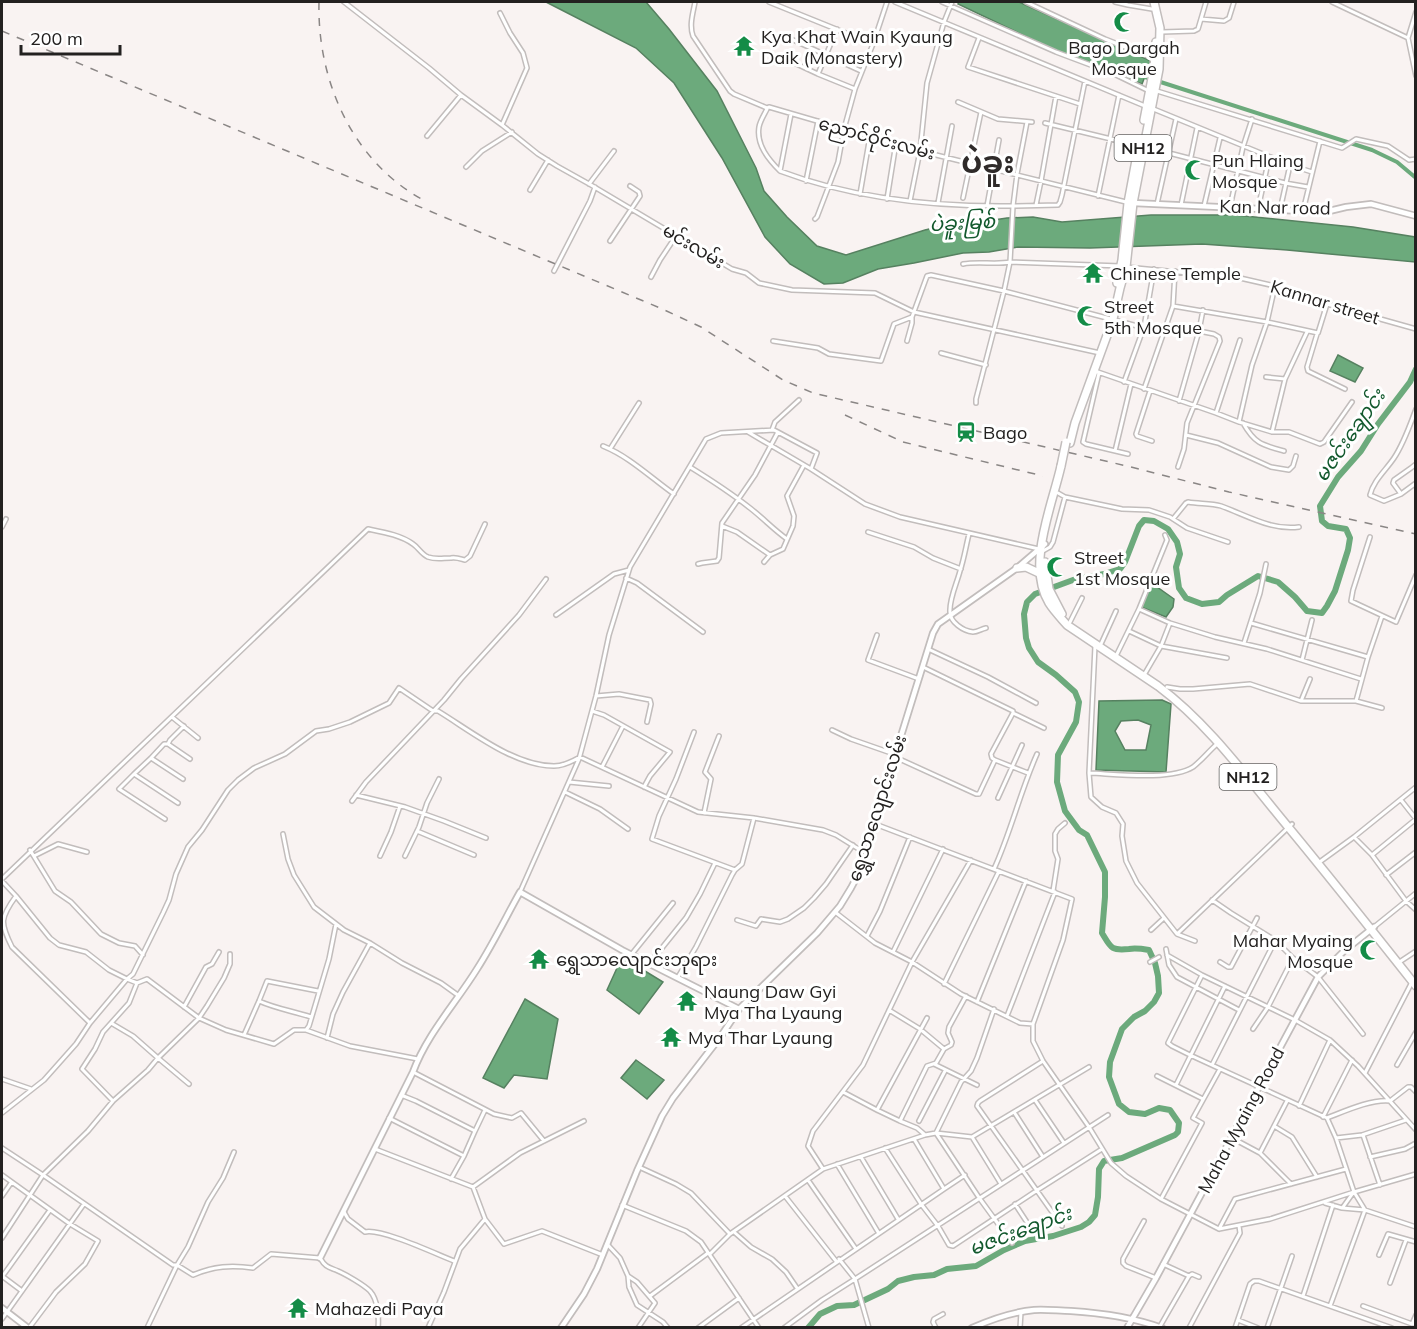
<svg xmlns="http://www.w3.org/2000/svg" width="1417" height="1329" viewBox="0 0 1417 1329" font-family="Mulish,'Noto Sans Myanmar',sans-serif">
<rect width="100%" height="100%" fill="#f9f3f2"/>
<path fill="#6caa7c" stroke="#568160" stroke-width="1.5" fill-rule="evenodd" d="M546,2H646L669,29L717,91L756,168L764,191L787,217L817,246L846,255L925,230L968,220L987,221L1007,218L1033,217L1062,222L1151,215H1235L1353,227L1415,237V262L1287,250L1202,244L1090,248L1018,247L989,252L963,253L914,263L878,269L843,283L824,284L790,264L765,237L722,158L674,83L636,48Z
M959,2H1019L1151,61L1142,84L1050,48L958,4Z
M1338,355L1363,368L1355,382L1330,371Z
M1150,586L1157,587L1174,599L1173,607L1166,617L1141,607Z
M1162,700L1171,704L1166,772L1096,770L1099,701ZM1138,720L1151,725L1146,750H1125L1115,731L1121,721Z
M622,957L663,982L639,1014L607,990Z
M525,999L558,1019L547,1079L514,1075L504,1088L483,1078Z
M636,1060L664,1080L647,1099L621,1078Z"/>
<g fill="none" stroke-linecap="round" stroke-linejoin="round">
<path stroke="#6caa7c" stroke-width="4" d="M1145,77L1372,150L1397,162L1416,178"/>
<path stroke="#6caa7c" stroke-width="6" d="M808,1328L820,1314L837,1306L854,1305L888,1289L898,1281L914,1277L934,1275L947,1269L976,1266L1004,1250L1025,1241L1053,1236L1081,1227L1089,1222L1095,1215L1098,1197L1099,1169L1104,1161L1122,1158L1175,1135L1178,1132L1179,1123L1170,1110L1159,1108L1145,1114L1129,1112L1119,1104L1109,1077L1110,1062L1122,1029L1134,1017L1145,1011L1154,1002L1159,993L1158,976L1155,963L1149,950C1143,949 1135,948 1129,949C1111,951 1111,948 1102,933L1105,897V872L1087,835L1079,830L1065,811L1057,782L1058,755L1076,722L1079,702L1075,692L1056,675L1038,662L1029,648L1026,638L1024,614L1027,602L1035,594L1073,580L1104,574L1120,569L1125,562L1139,526L1144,520L1154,521L1168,529L1177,542L1180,554L1176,567L1179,588L1186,598L1202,604L1219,602L1227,595L1258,576L1278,582L1295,597L1307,611L1322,613L1327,606L1335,591L1348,550L1350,538L1346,529L1328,526L1322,521L1320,506L1338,477L1361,451L1378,424L1410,382L1416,369"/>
<g stroke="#c2bdbc" stroke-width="6">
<path id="street" d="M344,2L429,68L461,95L502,125L538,154L557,166L591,185L732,269L746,273L759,283L792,290L875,293L914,312L1100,353
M695,2C693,13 689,25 693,36L730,91L734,94L767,108L769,107L920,151L1126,202
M769,2L873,44
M895,2L1145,106
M942,2L1056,52L1112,73L1149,91
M1026,2L1105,39L1153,58
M1115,2L1128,5L1152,9
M1332,2L1408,38
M1416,12L1408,38L1416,76
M500,13L510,33L523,53L527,68L502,125
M1201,19L1224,21L1229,18L1234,2
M837,29L818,74L855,89
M1162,32L1194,31L1198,29L1206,2
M979,38L968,67L1080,104
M791,39L861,71
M788,60L818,74
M1157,91L1342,148L1356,139L1365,141L1388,146L1409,160L1416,159
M958,102L998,119L1032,122
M1151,108L1290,165L1312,172
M767,109C764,115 760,121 759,127C756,145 769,160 780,171
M791,114L780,171C854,199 934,207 1013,206L1010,262C995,265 979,261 963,264
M1027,122L1017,174L1013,206L1058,205L1060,202L1062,195L1085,81
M1045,123L1169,153L1285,183L1308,187
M427,136L461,95
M466,167L482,151L512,132
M806,181L818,121
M589,184L614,151
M530,190L548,160
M860,194L870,136
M1098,196L1119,95
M963,198L981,112
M887,199L896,143
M910,201L920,151L927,83L944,22L952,2
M938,203L952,126
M1157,204L1176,119
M1036,205L1041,181L1056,96
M1181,205L1197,128
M987,206L999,140
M1204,206L1220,138
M1230,207L1243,147L1252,119
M1258,209L1269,158
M1280,210L1290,165
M1303,211L1320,141
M815,219L817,217L838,162L844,129L855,89L873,44L887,2
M610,241L640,196L639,192L630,186
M1126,267L1240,278L1275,286L1327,304L1416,329
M554,271L590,201L595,187
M651,277L660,260L676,236
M1173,306L1267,322L1318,333L1327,304
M1199,331L1203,310
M1317,334L1307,367L1308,371L1345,389
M773,341L818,348L829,354L881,361L894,324L912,317L927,276L931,275L1004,291L1164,333
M907,341L912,323V317
M941,353L986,365
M1095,371L1216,413L1239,422L1272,432H1289L1320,444L1324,442L1352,402
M1099,373L1083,442L1086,444L1128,454
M1266,377L1285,379
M1124,382L1144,327L1154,269
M1144,389L1173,306L1175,271
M1150,391L1136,434L1137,436L1152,441
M976,403V399L1004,291L1010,262L1121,266
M1416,409C1410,425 1404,443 1394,458C1386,470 1373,481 1370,495L1384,501L1401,494L1416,483
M1216,413L1240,340
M1239,422L1252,365L1267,322L1275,286
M1243,423C1255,444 1262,445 1284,451
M772,430L775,422L799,400
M748,432L811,469
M1272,432L1285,379L1307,332
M1186,435L1218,443L1271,467L1289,470L1293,466L1296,456
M603,446C630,457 650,477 674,494
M610,449L639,403
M1115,451L1131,384
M690,467C711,480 731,493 750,508C763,518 774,530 787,539
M1178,467L1184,449L1187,423L1220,341L1219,337L1214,334L1199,331L1179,401
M1058,493L1065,497L1122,509L1149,510L1170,517L1187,528L1228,542
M1401,494L1393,483L1394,480L1411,468L1416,464
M1173,519L1186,503L1188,502C1199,504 1211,503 1221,506C1246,515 1272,531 1299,527
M722,526L737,532L770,555
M2,527L6,519
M868,532L914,547L933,558L961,569
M969,534C966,546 964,559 960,571C957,583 949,599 950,612C950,622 963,631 973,632C978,632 981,629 986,628
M1370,537L1353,590L1351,601L1396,622L1416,575
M1043,551L1050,547L1053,542L1065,497
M764,562L770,555L783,549L793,526L794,516L787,496L804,465
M698,564L702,563L717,561L719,558L722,523L755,475L778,432
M626,578L637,583L703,632
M1139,609L1170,623L1215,637L1267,649L1361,679
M556,615L614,574L629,570
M1070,622L1082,598
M1251,623L1368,657
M1129,631L1161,646L1227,658
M877,635L868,660L919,679
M1244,643L1260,593L1266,564
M1101,644L1116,611
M1095,646L1089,773L1091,797L1102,807L1116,813L1123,824L1122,836L1126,861L1137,883L1177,934L1195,941
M928,649L988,677L1036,703
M1117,654L1139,609L1167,540L1165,535
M1302,660L1312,620
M1144,675L1161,646L1170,623
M1167,687L1180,689H1193L1250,684L1301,701H1356L1368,657L1382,616
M596,696L619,694L650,700L651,704L647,722
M1301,701L1310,679
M1356,701L1382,708
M592,711L604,715L670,752L650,776L644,787
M1013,713L1044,728
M172,717L198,738
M184,726L170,740L168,744L190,759
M832,730L851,739L894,754
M694,732L676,779L659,816L652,839L735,870
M168,744H164L151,758L183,779
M895,757L976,794H979L995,760L992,758L991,754L1013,713V711L923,667
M151,758L134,774L178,803
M995,760L1028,773
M602,767L623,726
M1090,773C1115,774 1171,781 1193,767C1201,761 1209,751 1217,744
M134,774L119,789L165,819
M569,782L609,786
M565,792L600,809L628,829
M356,795L405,807L444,821L486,838
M998,798L1022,745
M1401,800L1416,819
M352,801L366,782L444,700L461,679L519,615L546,579
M704,813L711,779L705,772L719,736
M875,824L1072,899L1063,940L1033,1024V1041L1043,1061L1089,1127L1111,1163L1126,1176L1161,1199L1219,1229L1270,1219L1354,1192L1416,1174
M417,831L474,855
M283,834L288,859L294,875L314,907L344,930L370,943L402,963L441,983L459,996
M1354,837L1372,855L1406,901L1416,910
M30,850L55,891L71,902L101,934L119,943L135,946L143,955
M1372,855L1416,819
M34,856L58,844L87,852
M380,856L391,832L400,806
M405,856L419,827L427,803L439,779
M971,860L912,962L863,1065L813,1131L808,1146L823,1169L925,1135L936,1133L972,1137L1089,1067
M1321,861L1354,837L1416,787
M994,869C1011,832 1020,792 1037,754
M1386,875L1416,852
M2,879L368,529C383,532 401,535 413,544C419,548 421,554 428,557C436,560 443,558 451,558C456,557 461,559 465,560L470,556L485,524
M2,881L16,896L50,938L59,945L86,952L109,970L127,979L133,974L163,913L169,900L176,874L188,847L202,830L228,790L238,780L254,768L285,754L316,731L329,729L350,722L389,703L399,688L433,711H438C471,731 514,766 554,766C563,766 573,761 580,757L698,812L754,818L823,830L836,835L857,848L867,852
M1053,891L1058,859L1055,851V834L1058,829L1065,823
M520,892L579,759L596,696L609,635L630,567L706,439L721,433L774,430L817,453L811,469L865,504L900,517L1039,549
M16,896C0,918 0,923 12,947L90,1023
M1212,900L1231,913L1275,940L1293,958L1318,977L1363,1034
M835,912L875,943L912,962L961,994L1020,1023L1033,1024
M737,920L756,926L761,919L780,922L788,919L804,908L814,898L826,884L853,845
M1374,927L1416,893
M1151,930L1164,918
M1177,934L1292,824
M867,936L880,911L910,837
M1166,949L1169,965L1177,977L1239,1010
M893,952L943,849
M631,955L673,903
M1167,955L1202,975L1295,1020L1330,1040L1358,1066L1416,1130
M1401,961L1416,951
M1150,962L1159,957
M1220,962L1228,967H1231L1257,918
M649,964L686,918L700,894L715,863
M1202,975L1168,1043L1172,1046L1190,1055L1327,1118L1336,1138L1354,1192L1365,1210
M678,977L696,947L732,875L735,870L742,864L754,818
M944,984L999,871
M259,1001C277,1009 293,1011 311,1017
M977,1002L1026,881
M184,1007L206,967L212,964L219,952
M994,1009L977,1058L971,1071L961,1082L936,1133L980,1199L1012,1243
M889,1010L920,1029L944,1049
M1007,1016L1055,892
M111,1023L133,1036L158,1058L189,1084
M1253,1029L1268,1007L1293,958
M306,1030L309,1026L329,959L336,924
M244,1035L259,1001L267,981L318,991
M327,1038L333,1014L343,992L370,943
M1043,1061L980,1101L978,1103L977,1106L1062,1226
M934,1064L977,1085
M1212,1065L1275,941
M1397,1065L1416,1032
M413,1072L494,1114L512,1118L521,1113L544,1141
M1365,1073L1412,982
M1157,1076L1203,1099
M2,1079L31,1089
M1176,1085L1225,986
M843,1092L877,1110L900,1121L927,1066L936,1063L944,1049L951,1045L952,1042L948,1033L949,1027L966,996
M401,1095L416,1101L475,1131L485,1110
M1035,1100L1064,1143
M113,1101L82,1069L95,1049L103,1032L129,1003L137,983
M1299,1106L1330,1040
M877,1110L927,1018
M1014,1112L1043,1157
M2,1113L44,1080L76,1044L90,1023L127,979L137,983L147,979L199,1018L226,1030L274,1044L294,1030H306L350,1046L418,1059
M1323,1117L1352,1060
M389,1118L464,1156L451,1179
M1327,1118C1345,1111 1371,1099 1390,1101L1408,1087H1411L1416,1092
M900,1121L917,1128L924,1134
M919,1121L945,1071
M1274,1126L1292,1137L1317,1177
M1363,1135L1380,1185
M972,1137L1001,1184
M1232,1138L1260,1153L1291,1184
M1336,1138L1362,1135L1406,1120
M2,1148L43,1175L173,1265H177L193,1275C214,1266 231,1265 253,1268L271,1254L320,1258C326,1268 329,1267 338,1271C347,1275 364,1285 370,1291C378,1300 379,1317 378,1328
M885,1148L921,1204L938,1226L949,1245L953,1246L1036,1191L1102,1149
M375,1149L473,1187L520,1153L584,1121
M1260,1153L1287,1101
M464,1156L475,1131
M861,1157L898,1219
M1370,1157L1405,1149L1416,1143
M837,1164L878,1232
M639,1167L676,1184L691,1193L730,1234
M2,1175L70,1224L98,1241L85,1264L56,1292L29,1328
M808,1180L856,1249
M473,1187L485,1219L504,1244L542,1231L603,1255
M944,1189L965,1175
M2,1196L11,1183
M785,1196L836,1261
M1161,1199L1202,1123L1193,1118L1220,1069
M1325,1203L1342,1208L1365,1210L1416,1227
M1015,1204L1034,1233
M622,1205L686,1231L701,1242L759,1328
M1343,1207L1353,1193
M344,1212L348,1219L365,1232C381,1228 436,1254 454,1261
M1144,1221L1123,1259V1263L1126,1266L1156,1278
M1219,1229L1235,1199L1346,1169
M734,1232L751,1247L772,1259L786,1272L797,1288
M2,1238L43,1175L88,1131L113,1101L148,1070L158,1058L199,1018L207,1006L224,978L230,964V954
M607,1244L620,1258L628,1276L629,1287L637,1305L663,1322L668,1328
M710,1254L730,1234L823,1169
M1379,1255L1388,1234L1416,1242
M2,1276L22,1291
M628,1276L637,1282L655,1303L638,1328
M1189,1276L1192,1274L1199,1277
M2,1277L50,1210
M1390,1283L1406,1240
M650,1296L708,1253
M1303,1296L1333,1205
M1330,1306L1365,1210
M1363,1306L1412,1324
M1416,1315L1412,1324H1416
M2,1319L84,1204
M1238,1320L1258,1328
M147,1328L177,1265L188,1247L208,1202L223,1178L234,1152
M428,1328L444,1292L460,1249L485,1219
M698,1328L739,1298
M741,1328L944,1189L914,1139
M784,1328L822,1300L855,1279L839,1259
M869,1328L855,1279L1108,1115
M936,1328L933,1322L934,1319L943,1314
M1020,1328L1021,1312
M1159,1328L1189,1276L1163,1264
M1189,1328L1240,1233L1239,1226
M1235,1328L1250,1284L1254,1281H1259L1392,1328
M1267,1328L1292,1256"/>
</g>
<g stroke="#c2bdbc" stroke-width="8">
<path id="secondary" d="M1133,203L1325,212L1346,207L1371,204L1416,216
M320,1258L413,1072C427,1034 456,1003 477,969C493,944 506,917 520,892L622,950L739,1009
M2,1308L28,1328
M561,1328L584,1294L597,1269L637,1171L662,1116L673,1098L721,1036L739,1009L817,933L840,906L851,888L860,871L867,852L882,797L933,633L938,624L1017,568L1045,544
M972,1328C992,1319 1013,1312 1034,1310C1046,1309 1059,1311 1071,1311C1102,1313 1132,1317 1162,1328
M1127,1328L1156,1278L1318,977L1344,951L1374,927"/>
</g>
<g stroke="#c2bdbc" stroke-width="10">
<path id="highway" d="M1144,120L1154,68L1156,42
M1117,283L1122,260L1128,203L1137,155
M1070,443L1075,423L1113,319L1120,288L1126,267L1133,203L1159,69L1160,28L1154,2
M1061,466C1052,506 1026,565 1049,603C1054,611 1061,618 1067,625L1158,686C1210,725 1248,779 1289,828C1332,880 1374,933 1416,986
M1045,562L1049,589L1062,614
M1017,568L1026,567L1041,574"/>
</g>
<use href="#street" stroke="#fff" stroke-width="3"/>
<use href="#secondary" stroke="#fff" stroke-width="4.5"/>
<use href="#highway" stroke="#fff" stroke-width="7"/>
<path stroke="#8a8685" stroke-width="1.5" stroke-dasharray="8 8" stroke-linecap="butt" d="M319,2C317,81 353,164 427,202
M2,31L660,308L701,327L783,380L813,393L1131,467L1229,492L1416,534
M845,415L903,442L1043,476"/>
<g stroke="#c2bdbc" stroke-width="10" stroke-linecap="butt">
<path id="highway-bridge" d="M1061,466L1066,442"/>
</g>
<use href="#highway-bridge" stroke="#fff" stroke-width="7"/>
</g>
<defs>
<g id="mosque-bare" transform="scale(1.62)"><path d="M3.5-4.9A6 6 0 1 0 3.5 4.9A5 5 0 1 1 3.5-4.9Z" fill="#148c47" stroke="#fff" stroke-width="2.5" paint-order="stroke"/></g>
<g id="temple-bare" transform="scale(1.62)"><path d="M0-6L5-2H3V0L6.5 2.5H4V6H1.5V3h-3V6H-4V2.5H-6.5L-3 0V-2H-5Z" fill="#148c47" stroke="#fff" stroke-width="2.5" paint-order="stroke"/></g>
<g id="station-bare" transform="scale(1.62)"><path d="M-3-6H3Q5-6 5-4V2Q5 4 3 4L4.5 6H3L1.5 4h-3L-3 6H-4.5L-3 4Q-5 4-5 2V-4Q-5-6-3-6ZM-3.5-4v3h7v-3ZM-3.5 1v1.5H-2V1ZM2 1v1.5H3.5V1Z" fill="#148c47" stroke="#fff" stroke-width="2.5" paint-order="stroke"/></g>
</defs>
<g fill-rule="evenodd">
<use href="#mosque-bare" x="1124" y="22"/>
<use href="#temple-bare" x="744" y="46"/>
<use href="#mosque-bare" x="1195" y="170"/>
<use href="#temple-bare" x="1093" y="273"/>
<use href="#mosque-bare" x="1087" y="316"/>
<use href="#station-bare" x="966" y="432"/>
<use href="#mosque-bare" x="1057" y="567"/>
<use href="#mosque-bare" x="1370" y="950"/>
<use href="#temple-bare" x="539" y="959"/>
<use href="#temple-bare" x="687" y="1001"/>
<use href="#temple-bare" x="671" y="1037"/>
<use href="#temple-bare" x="298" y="1308"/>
</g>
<g text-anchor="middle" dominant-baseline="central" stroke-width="6" stroke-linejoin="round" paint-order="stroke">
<g fill="#fff" stroke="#656463" stroke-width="1.5">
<rect x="1114.5" y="135" width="57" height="26" rx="4.5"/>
<rect x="1219.5" y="764" width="57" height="26" rx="4.5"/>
</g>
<g font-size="16" font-weight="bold" fill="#232120">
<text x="1143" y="148">NH12</text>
<text x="1248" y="777">NH12</text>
</g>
<g font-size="18" fill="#232120" stroke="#fff" text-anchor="start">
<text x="761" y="36">Kya Khat Wain Kyaung<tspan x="761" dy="21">Daik (Monastery)</tspan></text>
<text x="1124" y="47" text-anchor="middle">Bago Dargah<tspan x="1124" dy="21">Mosque</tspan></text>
<text x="1212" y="160">Pun Hlaing<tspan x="1212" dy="21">Mosque</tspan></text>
<text x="1110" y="273">Chinese Temple</text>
<text x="1104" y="306">Street<tspan x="1104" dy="21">5th Mosque</tspan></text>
<text x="983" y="432">Bago</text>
<text x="1074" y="557">Street<tspan x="1074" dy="21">1st Mosque</tspan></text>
<text x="1353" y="940" text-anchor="end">Mahar Myaing<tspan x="1353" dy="21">Mosque</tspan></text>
<text x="556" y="959">ရွှေသာလျောင်းဘုရား</text>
<text x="704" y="991">Naung Daw Gyi<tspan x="704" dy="21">Mya Tha Lyaung</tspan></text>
<text x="688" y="1037">Mya Thar Lyaung</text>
<text x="315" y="1308">Mahazedi Paya</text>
</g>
<g font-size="18" fill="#232120" stroke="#fff">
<text transform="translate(877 138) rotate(15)">ညောင်ဝိုင်းလမ်း</text>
<text transform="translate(1275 207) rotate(1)">Kan Nar road</text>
<text transform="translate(694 246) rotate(31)">မင်းလမ်း</text>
<text transform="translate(1325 302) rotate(17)">Kannar street</text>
<text transform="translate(877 808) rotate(-72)">ရွှေသာလျောင်းလမ်း</text>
<text transform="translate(1241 1120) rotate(-62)">Maha Myaing Road</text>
</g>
<g font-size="20" font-style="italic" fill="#12592d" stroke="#fff">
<text transform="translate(962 222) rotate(-3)">ပဲခူးမြစ်</text>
<text transform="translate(1349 435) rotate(-55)">မဇင်းချောင်း</text>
<text transform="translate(1020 1230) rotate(-20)">မဇင်းချောင်း</text>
</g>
<g font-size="30" font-weight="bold" fill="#2f2b2a" stroke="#fff">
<text x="988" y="162">ပဲခူး</text>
</g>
</g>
<rect width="1417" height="1329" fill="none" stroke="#232120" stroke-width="6"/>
<path d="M21 45v9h99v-9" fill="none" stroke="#232120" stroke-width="3"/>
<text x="30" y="45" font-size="18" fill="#232120" stroke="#ffffff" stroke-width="4.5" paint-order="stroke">200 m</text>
</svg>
